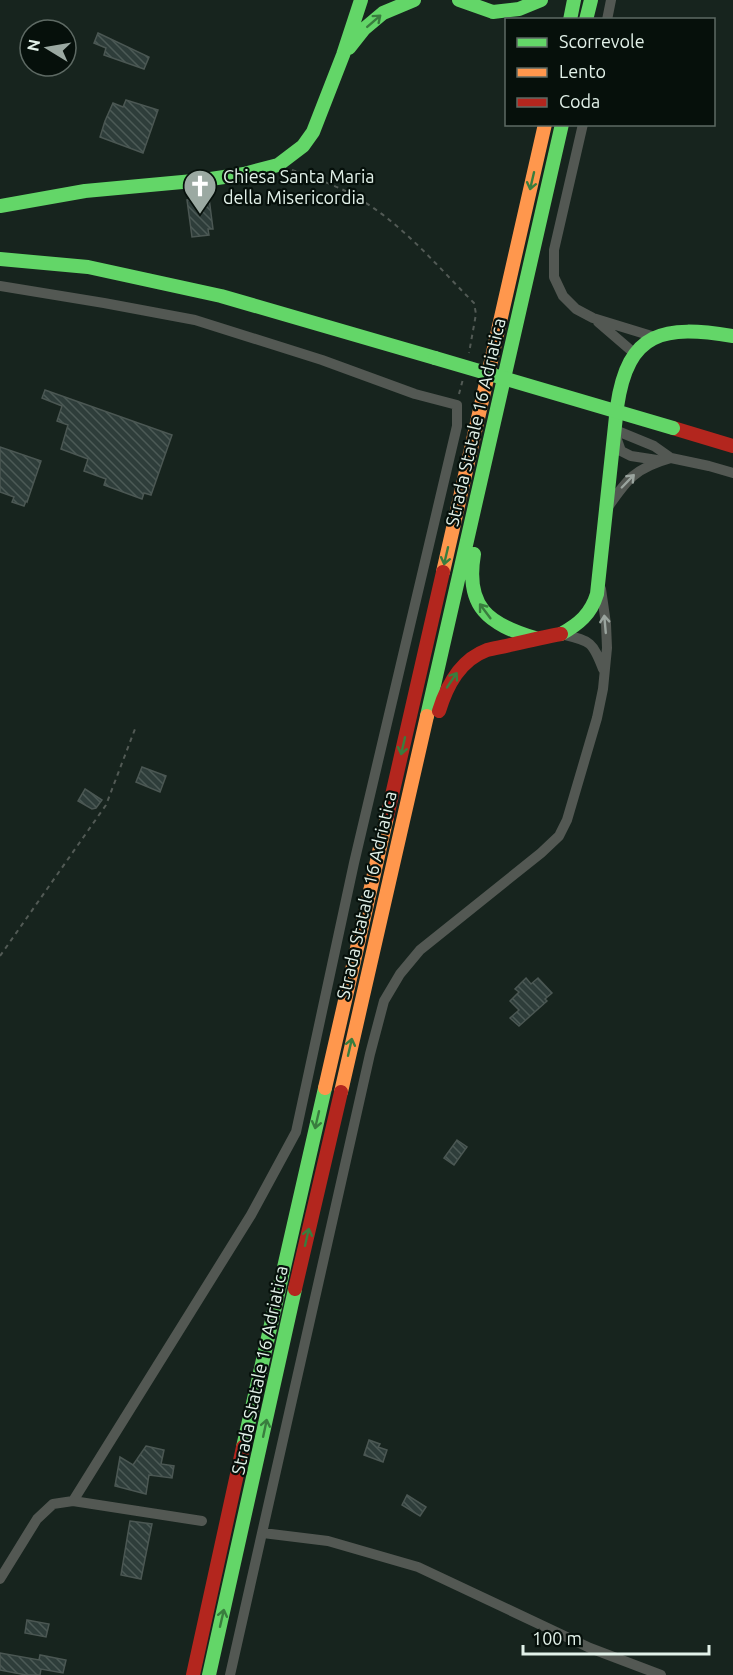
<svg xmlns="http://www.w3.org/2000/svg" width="733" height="1675" viewBox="0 0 733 1675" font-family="Ubuntu,sans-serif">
<defs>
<pattern id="building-back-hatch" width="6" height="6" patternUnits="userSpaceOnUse" patternTransform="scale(1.5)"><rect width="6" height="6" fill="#2e3d3a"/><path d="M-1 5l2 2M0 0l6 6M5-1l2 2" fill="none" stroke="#4c5a56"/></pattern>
</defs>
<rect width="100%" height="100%" fill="#17241e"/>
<path fill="url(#building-back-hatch)" stroke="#4b5753" stroke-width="1.5" d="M98,33L149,57L144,69L104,55L106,48L94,43Z
M126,100L158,110L143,153L100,137L105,121L113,103L123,107Z
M209,198L213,229H208L209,235L192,237L187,200Z
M45,390L172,435L151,495L144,493L142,499L104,485L106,479L84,471L88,459L61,449L68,425L57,421L62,406L42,398Z
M0,447L41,461L27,502L26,501L24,506L12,502L14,497L0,492Z
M142,767L166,776L160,792L136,782Z
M85,789L102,800L96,808L92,809L78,801Z
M526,978L531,984L538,978L552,993L545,999L547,1001L519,1026L510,1018L519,1010L510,1001L519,992L515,989Z
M457,1140L467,1147L454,1165L444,1158Z
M369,1440L380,1444L378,1447L387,1450L383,1462L364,1455Z
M146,1446L164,1450L161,1464L174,1466L172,1478L149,1475L146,1494L115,1486L120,1457L133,1465Z
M407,1495L426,1507L420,1516L402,1505Z
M130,1521L152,1524L141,1579L121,1575Z
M27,1620L49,1624L46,1637L25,1633Z
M0,1653L39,1660L40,1655L66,1660L63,1673L41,1669L40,1675H26L0,1670Z"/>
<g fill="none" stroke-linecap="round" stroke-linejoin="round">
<path stroke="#525a55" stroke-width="2" stroke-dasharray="4.5 4.5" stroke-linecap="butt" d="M292,170C313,178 337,185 356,197C402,223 437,266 474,303L476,314L469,353
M459,394L463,379
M0,956L106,805L135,729"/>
<path stroke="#535853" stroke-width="10" d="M607,20L611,0
M583,124L554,250V277L563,296L576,309L593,318L655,337
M0,286L104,303L195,320L322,360L415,394L457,405V426L354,863L296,1132L251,1215L73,1501
M598,322L634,353
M615,430L654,446L671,458L709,466L733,473
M616,437L621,451L631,456L657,460
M606,510C627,479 635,468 671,458
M561,634C590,641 592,640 603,669
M263,1533L328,1541L418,1567L590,1648L661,1675
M0,1579L37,1519L53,1504L73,1501L202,1521
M230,1675L370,1054L384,1001L400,974L420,950L541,853L559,836L567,820L597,718L603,689L607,648L606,624L601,589"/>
<path stroke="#63d668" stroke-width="14" d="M459,0L493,12
M493,12L519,9L541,0
M570,20L574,0
M586,20L591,0
M349,48L364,29L383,13L414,0
M0,206L85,191L204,180L244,174L278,165L303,146L313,132L343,55L361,0
M0,259L88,267L221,296L435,358
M474,554C465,607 488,624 535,638
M561,634C579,624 591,614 597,594L617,407C628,330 664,325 733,336
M427,716L562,124
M243,1447L325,1088
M209,1675L295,1289"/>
<path stroke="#ff974d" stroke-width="14" d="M443,572L545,124
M325,1088L387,817
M341,1092L427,716"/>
<path stroke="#b3261e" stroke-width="14" d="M673,428L733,446
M439,711C447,685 460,660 487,650C494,648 502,647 510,645C527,641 544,637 561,634
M387,817L443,572
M295,1289L341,1092
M193,1675L243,1447"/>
<path stroke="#63d668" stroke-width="14" d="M435,358L673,428"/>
</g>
<defs><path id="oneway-shaft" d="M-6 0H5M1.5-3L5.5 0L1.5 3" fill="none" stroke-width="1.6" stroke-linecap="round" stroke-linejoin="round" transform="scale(1.5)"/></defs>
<g stroke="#397d3e">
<use href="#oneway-shaft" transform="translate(374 21) rotate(-41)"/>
<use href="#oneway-shaft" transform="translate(532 181) rotate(103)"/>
<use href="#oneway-shaft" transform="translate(446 556) rotate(103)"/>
<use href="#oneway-shaft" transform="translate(485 611) rotate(-127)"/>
<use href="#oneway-shaft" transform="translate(452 680) rotate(-56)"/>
<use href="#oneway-shaft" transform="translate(403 746) rotate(103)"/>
<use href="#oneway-shaft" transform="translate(350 1047) rotate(-77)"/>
<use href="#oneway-shaft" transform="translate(317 1120) rotate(103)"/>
<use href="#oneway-shaft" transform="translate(307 1237) rotate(-77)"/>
<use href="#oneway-shaft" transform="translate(265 1428) rotate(-78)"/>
<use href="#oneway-shaft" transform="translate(222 1618) rotate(-77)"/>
</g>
<g stroke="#9aa49e">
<use href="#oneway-shaft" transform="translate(628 481) rotate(-46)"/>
<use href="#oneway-shaft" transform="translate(605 624) rotate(-95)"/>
</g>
<defs>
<g id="church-pin" transform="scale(1.725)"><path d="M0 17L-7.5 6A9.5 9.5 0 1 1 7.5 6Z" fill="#9ba9a2" stroke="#06100b"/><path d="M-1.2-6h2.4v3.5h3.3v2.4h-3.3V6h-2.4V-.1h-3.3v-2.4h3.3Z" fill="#fff"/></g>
</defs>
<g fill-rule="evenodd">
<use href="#church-pin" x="200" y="186"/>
</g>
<g text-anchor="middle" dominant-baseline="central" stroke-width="4.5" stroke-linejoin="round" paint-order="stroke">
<g font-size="18" fill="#e2f1e9" stroke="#06100b" text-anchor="start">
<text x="223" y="176">Chiesa Santa Maria<tspan x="223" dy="21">della Misericordia</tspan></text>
</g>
<g font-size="18" fill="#e2f1e9" stroke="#06100b">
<text transform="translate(475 422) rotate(-77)">Strada Statale 16 Adriatica</text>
<text transform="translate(366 895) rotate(-77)">Strada Statale 16 Adriatica</text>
<text transform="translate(259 1370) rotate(-78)">Strada Statale 16 Adriatica</text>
</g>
</g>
<rect x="505" y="18" width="210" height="108" fill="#06100b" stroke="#5e6a64" stroke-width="1.5"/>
<rect x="517" y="38" width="30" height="9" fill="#63d668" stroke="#5e6a64" stroke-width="1.5"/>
<text x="559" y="48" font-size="18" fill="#e2f1e9">Scorrevole</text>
<rect x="517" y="68" width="30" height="9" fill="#ff974d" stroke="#5e6a64" stroke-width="1.5"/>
<text x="559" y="78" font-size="18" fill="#e2f1e9">Lento</text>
<rect x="517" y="98" width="30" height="9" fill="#b3261e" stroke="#5e6a64" stroke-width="1.5"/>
<text x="559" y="108" font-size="18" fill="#e2f1e9">Coda</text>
<g transform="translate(48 48) rotate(281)"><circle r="28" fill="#06100b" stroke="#5e6a64" stroke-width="1.5"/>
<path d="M0-4.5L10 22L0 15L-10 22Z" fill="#9ba9a2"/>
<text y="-9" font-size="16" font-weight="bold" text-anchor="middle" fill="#e2f1e9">N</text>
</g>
<path d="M523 1645v9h186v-9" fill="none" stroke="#e2f1e9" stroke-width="3"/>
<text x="532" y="1645" font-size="18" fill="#e2f1e9" stroke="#06100b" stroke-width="4.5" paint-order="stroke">100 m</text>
</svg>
